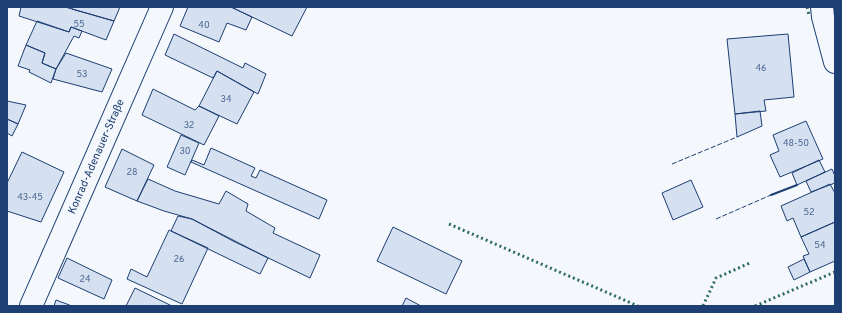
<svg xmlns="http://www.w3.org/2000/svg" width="842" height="313" viewBox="0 0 842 313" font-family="Overpass,sans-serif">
<rect width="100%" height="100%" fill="#f4f7fb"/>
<path fill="#d5e0f0" stroke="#1d3f73" d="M21,7H65L114,21L106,40L71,27L69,32L19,16Z
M72,7H120L114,21L72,9Z
M188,7H231L252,17L246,30L227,23L219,42L180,26Z
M231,7H307L292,36Z
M37,21L69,32L71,27L82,31L79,38L74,36L56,69L42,63L45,53L26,45Z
M174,34L243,68L245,63L266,74L258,94L217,71L213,78L165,55Z
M788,34L794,97L764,100L766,111L735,114L727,39Z
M26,45L45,53L42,63L56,69L51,83L29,72L30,70L18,66Z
M66,53L112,69L102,92L53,79L56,69Z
M217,71L254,92L237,124L199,106Z
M153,89L195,110L199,106L219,116L204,145L142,115Z
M7,101L26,105L18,124L7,119Z
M760,111L762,126L737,137L735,114Z
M7,119L18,124L12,136L7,133Z
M806,121L823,159L780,177L770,155L779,151L773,135Z
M181,135L199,143L185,175L167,167Z
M211,148L255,168L251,176L256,178L260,170L327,200L319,219L191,162L192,160L204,165Z
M122,149L154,165L137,201L105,187Z
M22,152L64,172L41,222L7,211V183Z
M819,160L825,172L797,185L792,173Z
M832,169L835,176V183L811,192L806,181Z
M148,179L175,191L219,204L226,191L248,204L246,211L275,228L273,233L320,255L310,278L233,241L192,219L164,211L137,201Z
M691,180L703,207L673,220L662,193Z
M830,184L835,193V222L801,237L793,218L787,221L781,206Z
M178,216L192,219L268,258L260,274L171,231Z
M835,222V261L810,272L803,256L809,254L801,237Z
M393,227L462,261L446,294L377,261Z
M169,230L208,248L182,304L127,279L131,269L147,277Z
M67,258L112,280L104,299L58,278Z
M804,259L810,272L794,280L788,267Z
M135,288L172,306H126Z
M406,298L421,306H402Z
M56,300L72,306H54Z"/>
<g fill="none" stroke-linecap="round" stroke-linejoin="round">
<g stroke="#1d3f73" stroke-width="24">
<g id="minor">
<path d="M822,7L823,17L835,62"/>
<path id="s1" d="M31,306L162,7"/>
</g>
</g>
<use href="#minor" stroke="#f4f7fb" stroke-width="22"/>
<path stroke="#2c6c60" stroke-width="3" stroke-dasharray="2 3" stroke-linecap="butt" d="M807,7L809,15
M449,224L638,306
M703,306L716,278L750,263
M755,306L835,272"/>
<path stroke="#1d3f73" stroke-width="1" stroke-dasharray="5 2" stroke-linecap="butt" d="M672,164L737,137
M716,219L771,195"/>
<path stroke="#1d3f73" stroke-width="2" d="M771,195L797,185"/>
</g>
<g text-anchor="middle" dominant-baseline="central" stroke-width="3" stroke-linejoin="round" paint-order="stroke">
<g font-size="9" fill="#4b6792">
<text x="79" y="24">55</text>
<text x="204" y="25">40</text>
<text x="761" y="68">46</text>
<text x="82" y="74">53</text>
<text x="226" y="99">34</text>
<text x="189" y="125">32</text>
<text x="796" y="143">48-50</text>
<text x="185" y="151">30</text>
<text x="132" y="172">28</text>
<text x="30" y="197">43-45</text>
<text x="809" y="212">52</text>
<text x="820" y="245">54</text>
<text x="179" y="259">26</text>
<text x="85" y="279">24</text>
</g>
<g font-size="11" fill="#1d3f73" stroke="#f4f7fb">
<text stroke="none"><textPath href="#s1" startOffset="163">Konrad-Adenauer-Straße</textPath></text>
</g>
</g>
<rect width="842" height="313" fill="none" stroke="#1d3f73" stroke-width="16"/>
</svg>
